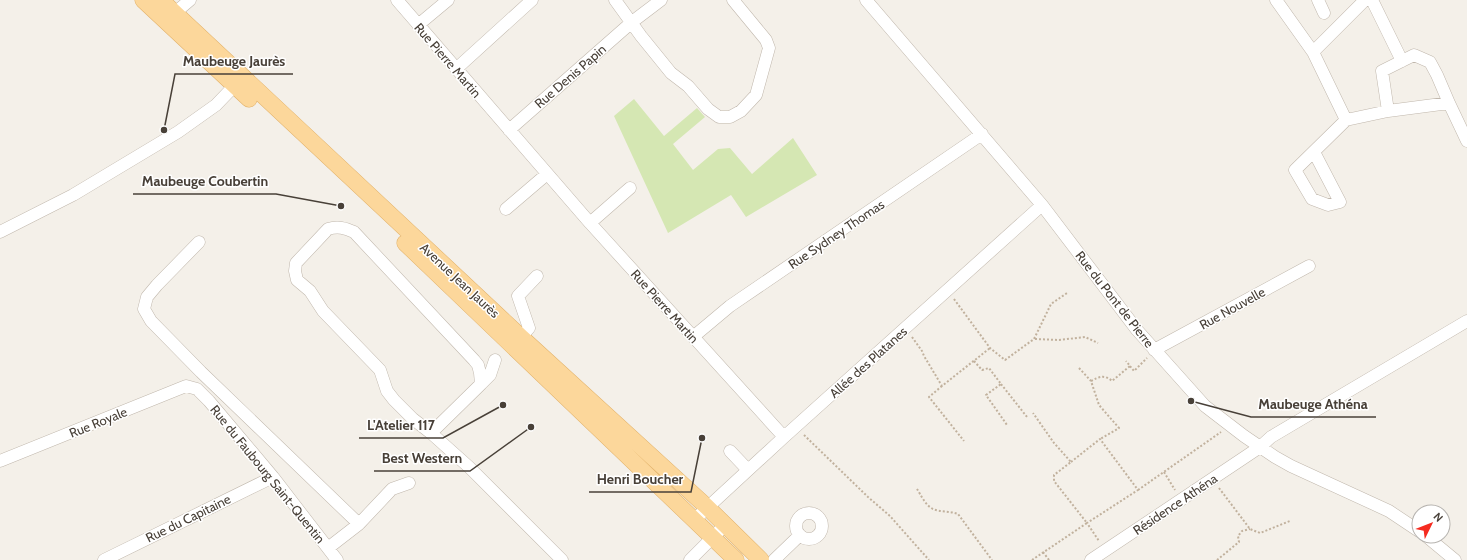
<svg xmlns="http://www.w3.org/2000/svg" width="1467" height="560" viewBox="0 0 1467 560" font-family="Cabin,sans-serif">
	<rect width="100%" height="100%" fill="#f4f0e9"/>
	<path fill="#d5e7b3" d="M634,99l30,37 33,-28 8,9 -32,27 20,26 25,-21 12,-1 22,26 41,-36 24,37 -71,42 -15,-22 -63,38 -54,-117z"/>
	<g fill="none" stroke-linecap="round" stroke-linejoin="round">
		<g stroke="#c0b7ac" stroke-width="13">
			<path id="minor" d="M397,0l193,223 194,214
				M615,0l26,36 30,37 17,13 20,23 11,8h11l11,-6 15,-16 13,-47 -3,-8 -33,-40
				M866,0l176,205 95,125 68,76 39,30 31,21 16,9 98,45 30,20
				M1276,0l37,52
				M1318,0l6,13
				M1365,0l-52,52 33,68 42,-9 61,-8 18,38
				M1372,0l30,61 12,-6 16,7 7,13 12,28
				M170,17l20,-17
				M418,25l30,-25
				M456,69l76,-69
				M1388,111l-6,-40 20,-10
				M509,130l123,-108 29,-22
				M1314,152l26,50 -12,3 -16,-6 -17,-29 51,-50
				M506,209l41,-35
				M590,223l40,-35
				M0,232l73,-37 105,-63 38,-27 23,-24
				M199,242l-42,43 -10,12 -3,12 7,12 50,51 158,152
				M521,337l8,-9 -11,-32 19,-20
				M693,337l37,-31 252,-172
				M1154,350l155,-84
				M481,384l9,-9 5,-15
				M431,433l50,-49 -1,-11 -2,-8 -4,-5 -120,-128c-9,-4 -16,-6 -26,-3l-32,34 -1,8 2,9 13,11 13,20 57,59 7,21 7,9 19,19 18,14 38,34 93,93
				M730,451l18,19
				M0,461l186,-75 11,3 12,12 64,76 64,83
				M796 526a13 13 0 1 1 26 0a13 13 0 1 1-26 0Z
				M694,520l90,-83 258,-232
				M1426,536l29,24
				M328,548l31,-24 33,-35 17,-6
				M104,560l169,-83
				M690,560l35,-35
				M774,560l26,-25
				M1091,560l169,-113 11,-10 196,-116"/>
		</g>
		<g stroke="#e2b26a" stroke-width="17">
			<path id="major" d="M143,0l106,99
				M161,0l360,337 186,170 54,53
				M405,243l331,317"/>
		</g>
		<path stroke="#c1b19d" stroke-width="2" stroke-dasharray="2 2" stroke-linecap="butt" d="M954,299l36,49 15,12 29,-21 17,-35 16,-11
			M912,337l10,14 2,5 18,30 48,-38
			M1035,339l24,1 26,-3 13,6
			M974,361l8,9 7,-2 12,16 -15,11 21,30
			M1130,366l4,5 13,-13
			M1079,368l12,13 8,24 20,23 -19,11
			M1091,381c8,-4 13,-7 21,0l18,-15 -4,-5
			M1001,384l26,33
			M942,386l-13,11 35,44
			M804,435l64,62 22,19 39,44
			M1071,462l29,-23 38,51 -51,33 12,18
			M1164,472l11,18
			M1219,488l31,41 10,4 30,-12
			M917,489c4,6 8,16 16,20 7,3 17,2 25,5l34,46
			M1138,490l83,-58
			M1043,552l6,8
			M1032,560l55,-37 -33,-42v-6l17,-13 -17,-19 -21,-30
			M1217,560l22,-18 -1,-6 4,-5 8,-2"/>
		<use href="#minor" stroke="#fff" stroke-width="12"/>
		<use href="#major" stroke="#fcd79b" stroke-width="16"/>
	</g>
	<g text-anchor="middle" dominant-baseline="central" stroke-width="3" stroke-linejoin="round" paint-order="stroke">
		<g font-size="13" fill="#484038" stroke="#fff">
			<text transform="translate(448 60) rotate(49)">Rue Pierre Martin</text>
			<text transform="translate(570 76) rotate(-41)">Rue Denis Papin</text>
			<text transform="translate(836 234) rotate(-34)">Rue Sydney Thomas</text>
			<text transform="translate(460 280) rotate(43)">Avenue Jean Jaurès</text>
			<text transform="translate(1115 299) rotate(52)">Rue du Pont de Pierre</text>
			<text transform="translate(665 306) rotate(48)">Rue Pierre Martin</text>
			<text transform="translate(1232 308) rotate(-29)">Rue Nouvelle</text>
			<text transform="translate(868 362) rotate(-42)">Allée des Platanes</text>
			<text transform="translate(98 422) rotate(-22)">Rue Royale</text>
			<text transform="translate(268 474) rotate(51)">Rue du Faubourg Saint-Quentin</text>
			<text transform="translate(1175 504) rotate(-34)">Résidence Athéna</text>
			<text transform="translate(188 518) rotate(-26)">Rue du Capitaine</text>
		</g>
	</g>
	<path fill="none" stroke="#484038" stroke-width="1.5" d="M164 130L175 74H293M341 206L276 194H133M1191 401L1251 417H1376M503 405L443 438H359M531 427L470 471H374M702 438L691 492H589"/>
	<g fill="#484038" stroke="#fff" stroke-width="1.5">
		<circle cx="164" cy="130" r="4"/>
		<circle cx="341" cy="206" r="4"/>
		<circle cx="1191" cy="401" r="4"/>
		<circle cx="503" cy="405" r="4"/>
		<circle cx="531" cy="427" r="4"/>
		<circle cx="702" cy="438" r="4"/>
	</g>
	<g font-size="14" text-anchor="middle" font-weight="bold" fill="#484038" stroke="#fff" stroke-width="3" stroke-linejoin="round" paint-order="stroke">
		<text x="234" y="66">Maubeuge Jaurès</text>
		<text x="205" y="186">Maubeuge Coubertin</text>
		<text x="1313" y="409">Maubeuge Athéna</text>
		<text x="401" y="430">L'Atelier 117</text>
		<text x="422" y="463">Best Western</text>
		<text x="640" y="484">Henri Boucher</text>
	</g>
	<g transform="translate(1431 524) rotate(47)"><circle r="19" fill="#ffffff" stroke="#b6b3af"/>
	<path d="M0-3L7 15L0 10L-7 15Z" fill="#f52b20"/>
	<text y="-6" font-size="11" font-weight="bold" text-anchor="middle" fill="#484038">N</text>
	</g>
</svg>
